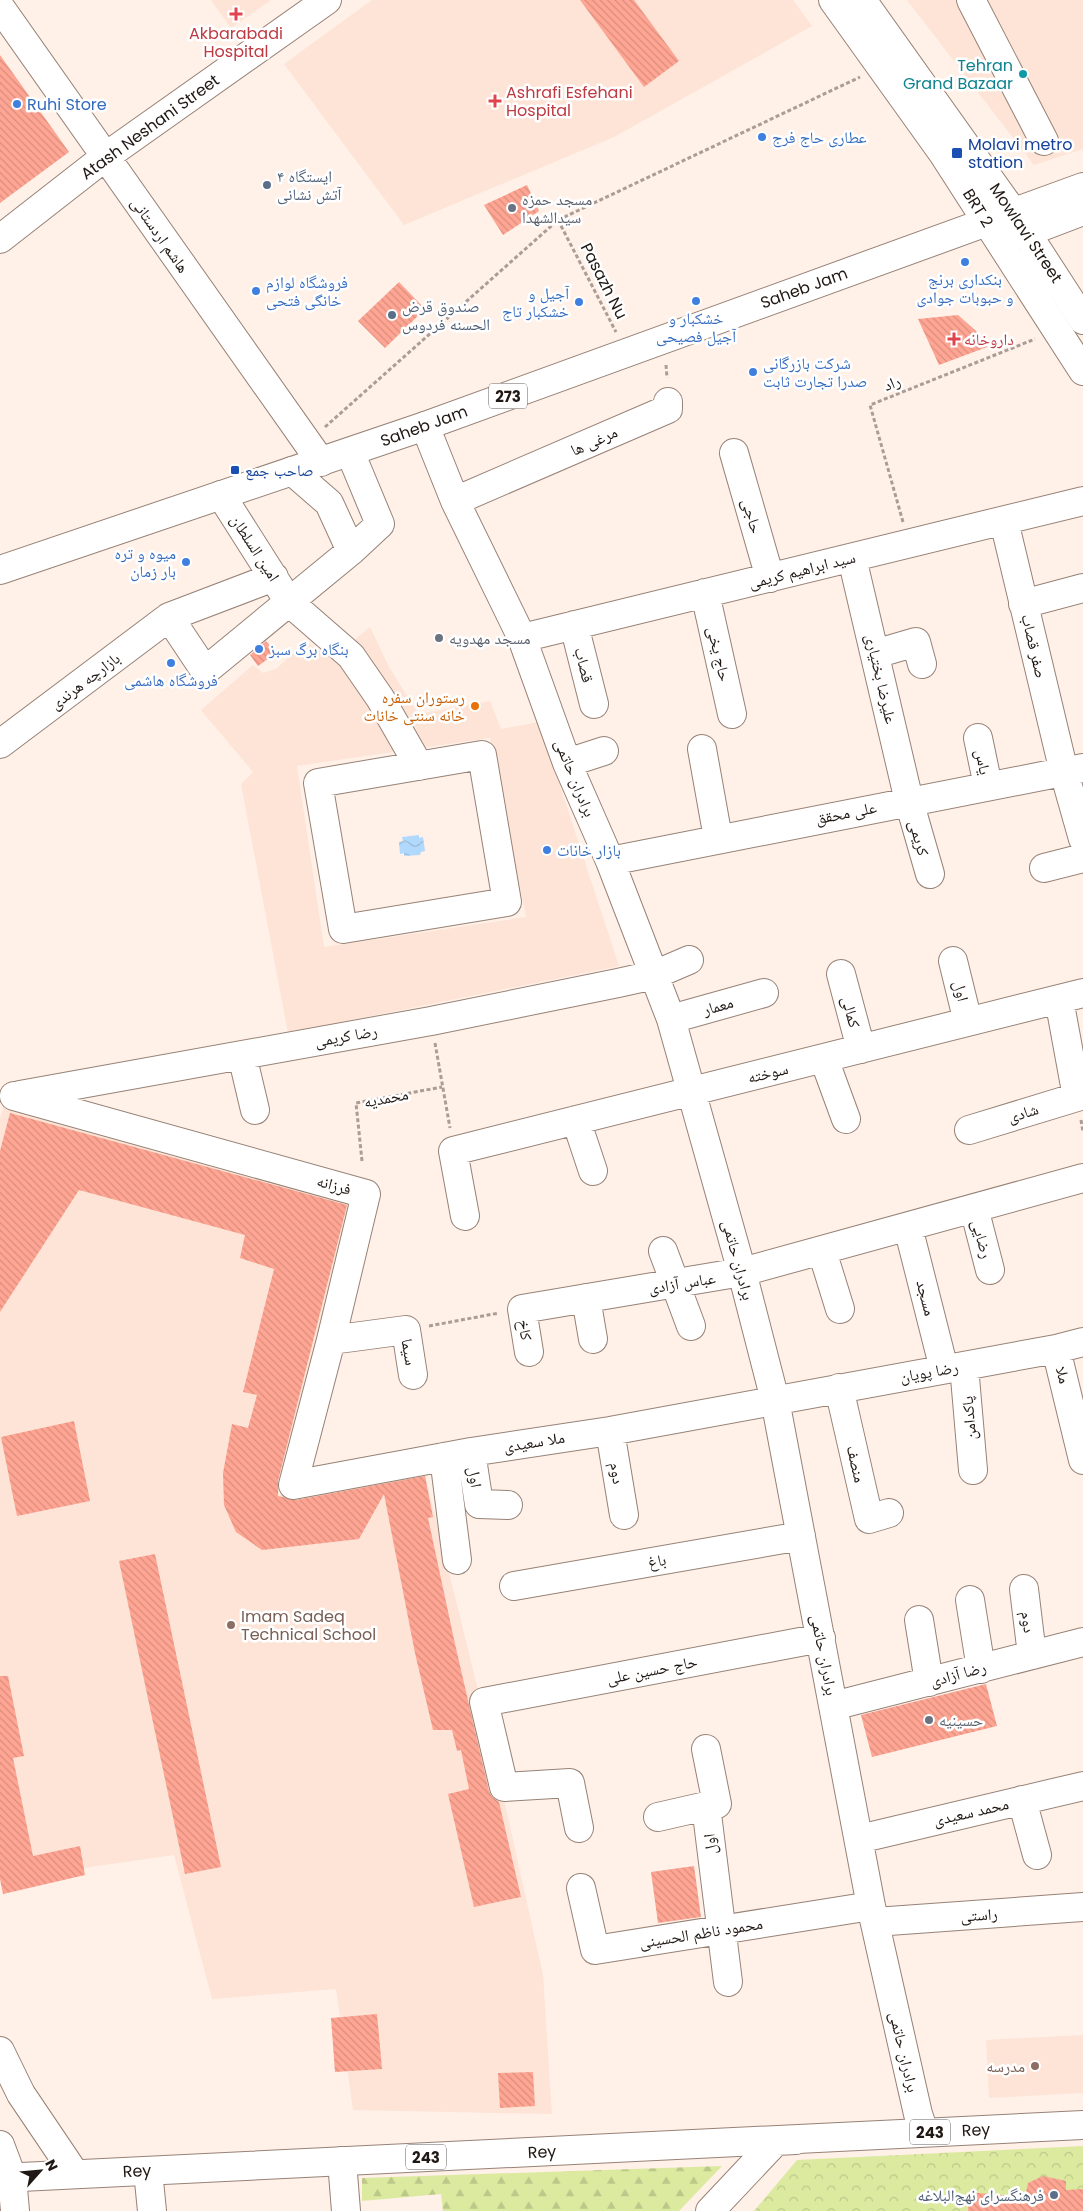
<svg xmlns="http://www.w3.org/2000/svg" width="1083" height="2211" viewBox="0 0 1083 2211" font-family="Poppins,'Noto Naskh Arabic',sans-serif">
	<defs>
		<pattern id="forest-firs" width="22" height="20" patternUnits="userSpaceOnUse" patternTransform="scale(1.25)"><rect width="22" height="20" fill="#dceaa0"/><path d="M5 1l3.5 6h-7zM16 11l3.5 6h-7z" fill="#bcc889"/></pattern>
		<pattern id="park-crowns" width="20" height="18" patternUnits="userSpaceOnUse" patternTransform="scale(1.25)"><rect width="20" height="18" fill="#dceaa0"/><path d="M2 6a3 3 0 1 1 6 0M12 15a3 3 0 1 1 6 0" fill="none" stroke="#bcc889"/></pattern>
		<pattern id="water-waves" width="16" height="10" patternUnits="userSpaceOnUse" patternTransform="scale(1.25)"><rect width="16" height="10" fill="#b1d9fd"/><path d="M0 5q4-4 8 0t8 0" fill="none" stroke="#98bad8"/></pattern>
		<pattern id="building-back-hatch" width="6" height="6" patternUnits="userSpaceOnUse" patternTransform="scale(1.25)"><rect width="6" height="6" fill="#ffa593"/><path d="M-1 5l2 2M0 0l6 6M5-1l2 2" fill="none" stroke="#da8d7e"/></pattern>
	</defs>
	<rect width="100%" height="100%" fill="#fff0e8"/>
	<path fill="#fde4d6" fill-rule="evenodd" d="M211,0h60l-40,28z
		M372,0h421l19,26 -198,111 -210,88 -120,-161z
		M907,0h176v149l-49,16z
		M370,627l18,38 30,49 72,-13 11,28 38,-7 80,244 -331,67 -47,-249 12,-12 -52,-62 52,-45 10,8 13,-4 30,-27 12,8 28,-3zM490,738l36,179 -202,30 -27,-181z
		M4,1105l356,93 -82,297 145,-28 71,288 49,220 9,139 -199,-4 -17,-121 -124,10 -38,-144 -174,25v-761z
		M1083,2035v58l-94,5 -3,-58z"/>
	<path fill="url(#forest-firs)" d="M722,2166l-43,45h-236l-2,-17 -79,7v-23z"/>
	<path fill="url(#park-crowns)" d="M1083,2146v65h-329l43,-51z"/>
	<path fill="url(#water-waves)" d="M419,835v3l4,-1 2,14 -4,1 -1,3 -16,1v-3l-4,1 -1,-12 4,-1 -1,-4z"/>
	<path fill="url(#building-back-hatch)" d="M580,0h54l45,61 -35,26z
		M0,55l69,97 -69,51z
		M527,185l12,26 -36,24 -19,-30z
		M399,282l26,27 -40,39 -27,-27z
		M958,315l18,16 11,16 -48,18 -21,-46z
		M266,641l10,12 -18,13 -8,-11z
		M10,1113l337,92 -69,276v15l18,4 129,-24 8,41 -5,1 27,126 34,147 3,6 7,5 22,95 -47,10 -26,-113 21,-5 -8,-39 -4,1 -5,-21h-19l-18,-77 -31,-159 -25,45 -97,11 -26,-18 -12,-27 -1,-32 9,-49 16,4 9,-33 -14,-3 31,-123 -34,-11 5,-23 -166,-45 -79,122v-161z
		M74,1421l16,80 -73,15 -16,-79z
		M155,1554l66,313 -36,7 -66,-313z
		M0,1676h8l16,80 -11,2 20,98 47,-10 5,29 -82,19 -3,-15z
		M986,1684l11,42 -125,31 -11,-42z
		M694,1866l7,51 -43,6 -7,-51z
		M377,2014l5,55 -47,3 -4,-54z
		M533,2072l2,34 -35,2 -2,-35z
		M1043,2176l23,5v9l17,-1v22h-115v-19l57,5 3,-14z"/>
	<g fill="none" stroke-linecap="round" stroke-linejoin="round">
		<g stroke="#978276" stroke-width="30">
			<path id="minor" d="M833,0l109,152 141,219
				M971,0l73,141
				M0,7l321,455
				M0,239l105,-82 222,-157
				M1004,241l79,-30
				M425,426l30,75 67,137 45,125 43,98 61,158 71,253 33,128 96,506 47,208 6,18
				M350,452l30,72 -29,27
				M734,453l36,125
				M221,495l68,107 62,54 29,42 39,68
				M455,501l213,-92v-7
				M1004,521l60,251 19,67
				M852,558l57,243 21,73
				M274,577l-105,40 36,54 146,-120 -22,-48 -37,-32
				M705,593l27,121
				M1023,604l60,-16
				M574,625l20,79
				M522,638l561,-137
				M875,654l41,-12 6,22
				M978,738l10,48
				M0,744l169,-127
				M702,749l16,89
				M482,755l25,147 -164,27 -25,-146z
				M567,763l37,-12
				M610,861l473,-93
				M1044,868l39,-10
				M953,961l15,61
				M841,974l20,75
				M671,1019l93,-26
				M242,1055l13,55
				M824,1059l22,60
				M20,1095l411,-74 187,-38 36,-8 35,-15
				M14,1096l352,98 -35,146 -38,145 178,-33 139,-21 446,-82 27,-7
				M576,1120l17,51
				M969,1130l108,-33 -18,-98
				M974,1208l16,62
				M465,1216l-12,-65 630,-158
				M908,1227l36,142
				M663,1251l28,75
				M822,1251l18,58
				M586,1298l7,41
				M331,1340l75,-10 7,45
				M1056,1349l27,111
				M529,1352l-7,-43 220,-37 341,-94
				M964,1366l9,104
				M839,1388l30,131 20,-6
				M610,1431l14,84
				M471,1452l8,52 29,1
				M444,1457l13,103
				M514,1586l287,-50
				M1024,1589l8,66
				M970,1600l11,69
				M919,1620l10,62
				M833,1706l250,-64
				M1022,1800l15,55
				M706,1806l11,-2 -11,-55
				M658,1817l48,-11 22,176
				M579,1828l-9,-45 -66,4 -20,-85 337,-64
				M859,1839l224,-53
				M581,1888l14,62 276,-44
				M875,1922l208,-15
				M0,2051l21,43 54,80
				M0,2145l12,32 3,34
				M342,2161l4,50
				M148,2171l4,40
				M710,2211l66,-70 20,-1"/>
		</g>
		<g stroke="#978276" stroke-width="30">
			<path id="major" d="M862,0l151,212 70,108
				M0,570l425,-144 658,-239
				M0,2178l1083,-53"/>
		</g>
		<path stroke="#a99d96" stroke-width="3" stroke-dasharray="4 2.5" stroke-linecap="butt" d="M558,220l58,112
			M666,365l1,13
			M325,427l233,-207 302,-143
			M903,522l-33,-117 165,-66
			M435,1043l15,85
			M1081,1120l2,12
			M362,1161l-6,-58 86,-16
			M429,1326l70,-13"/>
		<use href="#minor" stroke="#fff" stroke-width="28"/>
		<use href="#major" stroke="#fff" stroke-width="28"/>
	</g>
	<g fill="#e0444e" stroke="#fff" stroke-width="2">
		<path d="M233.5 6.5h5v5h5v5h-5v5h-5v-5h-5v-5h5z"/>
		<path d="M492.5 93.5h5v5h5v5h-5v5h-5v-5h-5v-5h5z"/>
		<path d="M951.5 331.5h5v5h5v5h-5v5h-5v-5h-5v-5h5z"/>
	</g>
	<circle fill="#0f9aa8" stroke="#fff" stroke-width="2" cx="1023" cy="74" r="5"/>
	<g fill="#3f7fe0" stroke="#fff" stroke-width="2">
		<circle cx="17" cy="104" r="5"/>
		<circle cx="762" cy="137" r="5"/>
		<circle cx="965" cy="262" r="5"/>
		<circle cx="256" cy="291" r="5"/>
		<circle cx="696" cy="301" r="5"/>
		<circle cx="579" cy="302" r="5"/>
		<circle cx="753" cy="372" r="5"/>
		<circle cx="186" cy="562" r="5"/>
		<circle cx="259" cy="649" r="5"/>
		<circle cx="171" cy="663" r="5"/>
		<circle cx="547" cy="850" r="5"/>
	</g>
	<g fill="#1a4fb4" stroke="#fff" stroke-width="2">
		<rect x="951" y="147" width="12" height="12" rx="2.5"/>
		<rect x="230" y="465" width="10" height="10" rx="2.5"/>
	</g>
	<g fill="#5c6f8a" stroke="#fff" stroke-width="2">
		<circle cx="267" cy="185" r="5"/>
		<circle cx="392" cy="315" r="5"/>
		<circle cx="1054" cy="2195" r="5"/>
	</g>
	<g fill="#6b7280" stroke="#fff" stroke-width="2">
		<circle cx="512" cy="208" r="5"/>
		<circle cx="439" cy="638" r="5"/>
		<circle cx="929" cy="1720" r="5"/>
	</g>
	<circle fill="#e8710a" stroke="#fff" stroke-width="2" cx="475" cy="706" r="5"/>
	<g fill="#8d6e63" stroke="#fff" stroke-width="2">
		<circle cx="231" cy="1625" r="5"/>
		<circle cx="1035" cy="2066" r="5"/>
	</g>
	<g text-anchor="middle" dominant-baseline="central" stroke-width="5" stroke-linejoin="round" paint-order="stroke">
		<g fill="#fff" stroke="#635d5a" stroke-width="1">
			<rect x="489" y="383.5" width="38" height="25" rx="4"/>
			<rect x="910" y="2119.5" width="40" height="25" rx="4"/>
			<rect x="406" y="2144.5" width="40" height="25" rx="4"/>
		</g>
		<g font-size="15" font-weight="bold" fill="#201814">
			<text x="508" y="396">273</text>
			<text x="930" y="2132">243</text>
			<text x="426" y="2157">243</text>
		</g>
		<g font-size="16" fill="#be3a42" stroke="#fff" text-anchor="start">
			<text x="236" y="33" text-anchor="middle">Akbarabadi<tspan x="236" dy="18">Hospital</tspan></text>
			<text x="506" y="92">Ashrafi Esfehani<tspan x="506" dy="18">Hospital</tspan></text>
			<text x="964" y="339">داروخانه</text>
		</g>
		<g font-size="16" fill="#0d838f" stroke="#fff" text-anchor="end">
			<text x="1013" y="65">Tehran<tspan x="1013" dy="18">Grand Bazaar</tspan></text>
		</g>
		<g font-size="16" fill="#366cbe" stroke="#fff" text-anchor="start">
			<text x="27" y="104">Ruhi Store</text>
			<text x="772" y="137">عطاری حاج فرج</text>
			<text x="965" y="279" text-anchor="middle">بنکداری برنج<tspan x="965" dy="18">و حبوبات جوادی</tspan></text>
			<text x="266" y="282">فروشگاه لوازم<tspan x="266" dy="18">خانگی فتحی</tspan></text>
			<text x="569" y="293" text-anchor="end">آجیل و<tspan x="569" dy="18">خشکبار تاج</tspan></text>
			<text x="696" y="318" text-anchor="middle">خشکبار و<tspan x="696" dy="18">آجیل فصیحی</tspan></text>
			<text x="763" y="363">شرکت بازرگانی<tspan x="763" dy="18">صدرا تجارت ثابت</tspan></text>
			<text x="176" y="553" text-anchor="end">میوه و تره<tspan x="176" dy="18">بار زمان</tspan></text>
			<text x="269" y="649">بنگاه برگ سبز</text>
			<text x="171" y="680" text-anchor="middle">فروشگاه هاشمی</text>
			<text x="557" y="850">بازار خانات</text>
		</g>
		<g font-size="16" fill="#201814" stroke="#fff">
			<text transform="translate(150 127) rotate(-36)">Atash Neshani Street</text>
			<text transform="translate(978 208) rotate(58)">BRT 2</text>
			<text transform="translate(1026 233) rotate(56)">Mowlavi Street</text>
			<text transform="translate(160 235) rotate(55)">هاشم اردستانی</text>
			<text transform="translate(604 281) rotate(63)">Pasazh Nu</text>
			<text transform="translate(804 288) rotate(-20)">Saheb Jam</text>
			<text transform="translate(892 383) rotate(-22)">راد</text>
			<text transform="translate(424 426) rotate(-20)">Saheb Jam</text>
			<text transform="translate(594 441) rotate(-24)">مرغی ها</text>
			<text transform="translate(752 516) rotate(74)">حاجی</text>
			<text transform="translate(255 548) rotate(57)">امین السلطان</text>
			<text transform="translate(802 570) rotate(-14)">سید ابراهیم کریمی</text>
			<text transform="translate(1034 646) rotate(77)">صفر قصاب</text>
			<text transform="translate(719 654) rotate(77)">حاج یخی</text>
			<text transform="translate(584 665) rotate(76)">قصاب</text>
			<text transform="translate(881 679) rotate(77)">علیرضا بختیاری</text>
			<text transform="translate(85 681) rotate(-37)">بازارچه هرندی</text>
			<text transform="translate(983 762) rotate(79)">یاس</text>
			<text transform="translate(575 778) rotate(68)">برادران حاتمی</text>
			<text transform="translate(846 813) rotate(-11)">علی محقق</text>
			<text transform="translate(919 838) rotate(74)">کریمی</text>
			<text transform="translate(961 991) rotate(76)">اول</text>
			<text transform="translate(718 1006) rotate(-16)">معمار</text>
			<text transform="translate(851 1012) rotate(76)">کمالی</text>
			<text transform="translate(346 1036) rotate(-10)">رضا کریمی</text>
			<text transform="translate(768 1073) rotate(-14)">سوخته</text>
			<text transform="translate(386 1098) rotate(-11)">محمدیه</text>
			<text transform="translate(1023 1113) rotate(-17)">شادی</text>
			<text transform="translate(334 1185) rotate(16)">فرزانه</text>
			<text transform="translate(982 1239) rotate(75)">رضایی</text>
			<text transform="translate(738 1260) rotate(75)">برادران حاتمی</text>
			<text transform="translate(682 1283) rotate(-9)">عباس آزادی</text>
			<text transform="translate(926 1298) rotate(76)">مسجد</text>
			<text transform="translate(525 1330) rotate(81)">کاخ</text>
			<text transform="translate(409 1352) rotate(80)">سیما</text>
			<text transform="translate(929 1372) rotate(-10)">رضا پویان</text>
			<text transform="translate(1063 1375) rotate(76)">ملا</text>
			<text transform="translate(969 1418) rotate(-95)">پاکدامن</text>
			<text transform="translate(534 1442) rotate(-9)">ملا سعیدی</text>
			<text transform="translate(856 1464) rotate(77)">منصف</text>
			<text transform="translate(617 1473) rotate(80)">دوم</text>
			<text transform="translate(475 1477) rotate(81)">اول</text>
			<text transform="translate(657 1561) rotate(-10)">باغ</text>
			<text transform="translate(1028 1622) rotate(82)">دوم</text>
			<text transform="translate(824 1655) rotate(79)">برادران حاتمی</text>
			<text transform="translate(652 1670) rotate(-11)">حاج حسین علی</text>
			<text transform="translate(958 1674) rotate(-15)">رضا آزادی</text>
			<text transform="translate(971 1812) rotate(-13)">محمد سعیدی</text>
			<text transform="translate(710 1844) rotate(-97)">اول</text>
			<text transform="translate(979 1915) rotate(-4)">راستی</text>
			<text transform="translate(701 1933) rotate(-9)">محمود ناظم الحسینی</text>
			<text transform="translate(904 2052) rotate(77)">برادران حاتمی</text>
			<text transform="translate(976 2130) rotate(-3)">Rey</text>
			<text transform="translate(542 2152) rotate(-3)">Rey</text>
			<text transform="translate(137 2171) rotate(-3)">Rey</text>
		</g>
		<g font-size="16" fill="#164399" stroke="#fff" text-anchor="start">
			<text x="968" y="144">Molavi metro<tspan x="968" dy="18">station</tspan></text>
			<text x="245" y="470">صاحب جمع</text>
		</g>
		<g font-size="16" fill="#4e5e75" stroke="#fff" text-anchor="start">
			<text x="277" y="176">ایستگاه ۴<tspan x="277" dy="18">آتش نشانی</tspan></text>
			<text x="402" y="306">صندوق قرض<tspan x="402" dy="18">الحسنه فردوس</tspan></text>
			<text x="1044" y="2195" text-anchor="end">فرهنگسرای نهج‌البلاغه</text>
		</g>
		<g font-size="16" fill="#5b616d" stroke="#fff" text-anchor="start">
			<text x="522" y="199">مسجد حمزه<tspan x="522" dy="18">سیدالشهدا</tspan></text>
			<text x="449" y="638">مسجد مهدویه</text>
			<text x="939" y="1720">حسینیه</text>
		</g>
		<g font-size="16" fill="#c56008" stroke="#fff" text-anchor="end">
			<text x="465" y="697">رستوران سفره<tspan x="465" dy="18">خانه سنتی خانات</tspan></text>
		</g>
		<g font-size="16" fill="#785e54" stroke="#fff" text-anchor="start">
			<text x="241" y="1616">Imam Sadeq<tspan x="241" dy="18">Technical School</tspan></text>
			<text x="1025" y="2066" text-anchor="end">مدرسه</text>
		</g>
	</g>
	<g transform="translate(40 2171) rotate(63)" stroke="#ffffff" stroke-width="4" paint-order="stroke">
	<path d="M0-4L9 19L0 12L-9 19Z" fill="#201814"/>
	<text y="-8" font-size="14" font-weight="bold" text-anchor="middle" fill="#201814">N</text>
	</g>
</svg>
